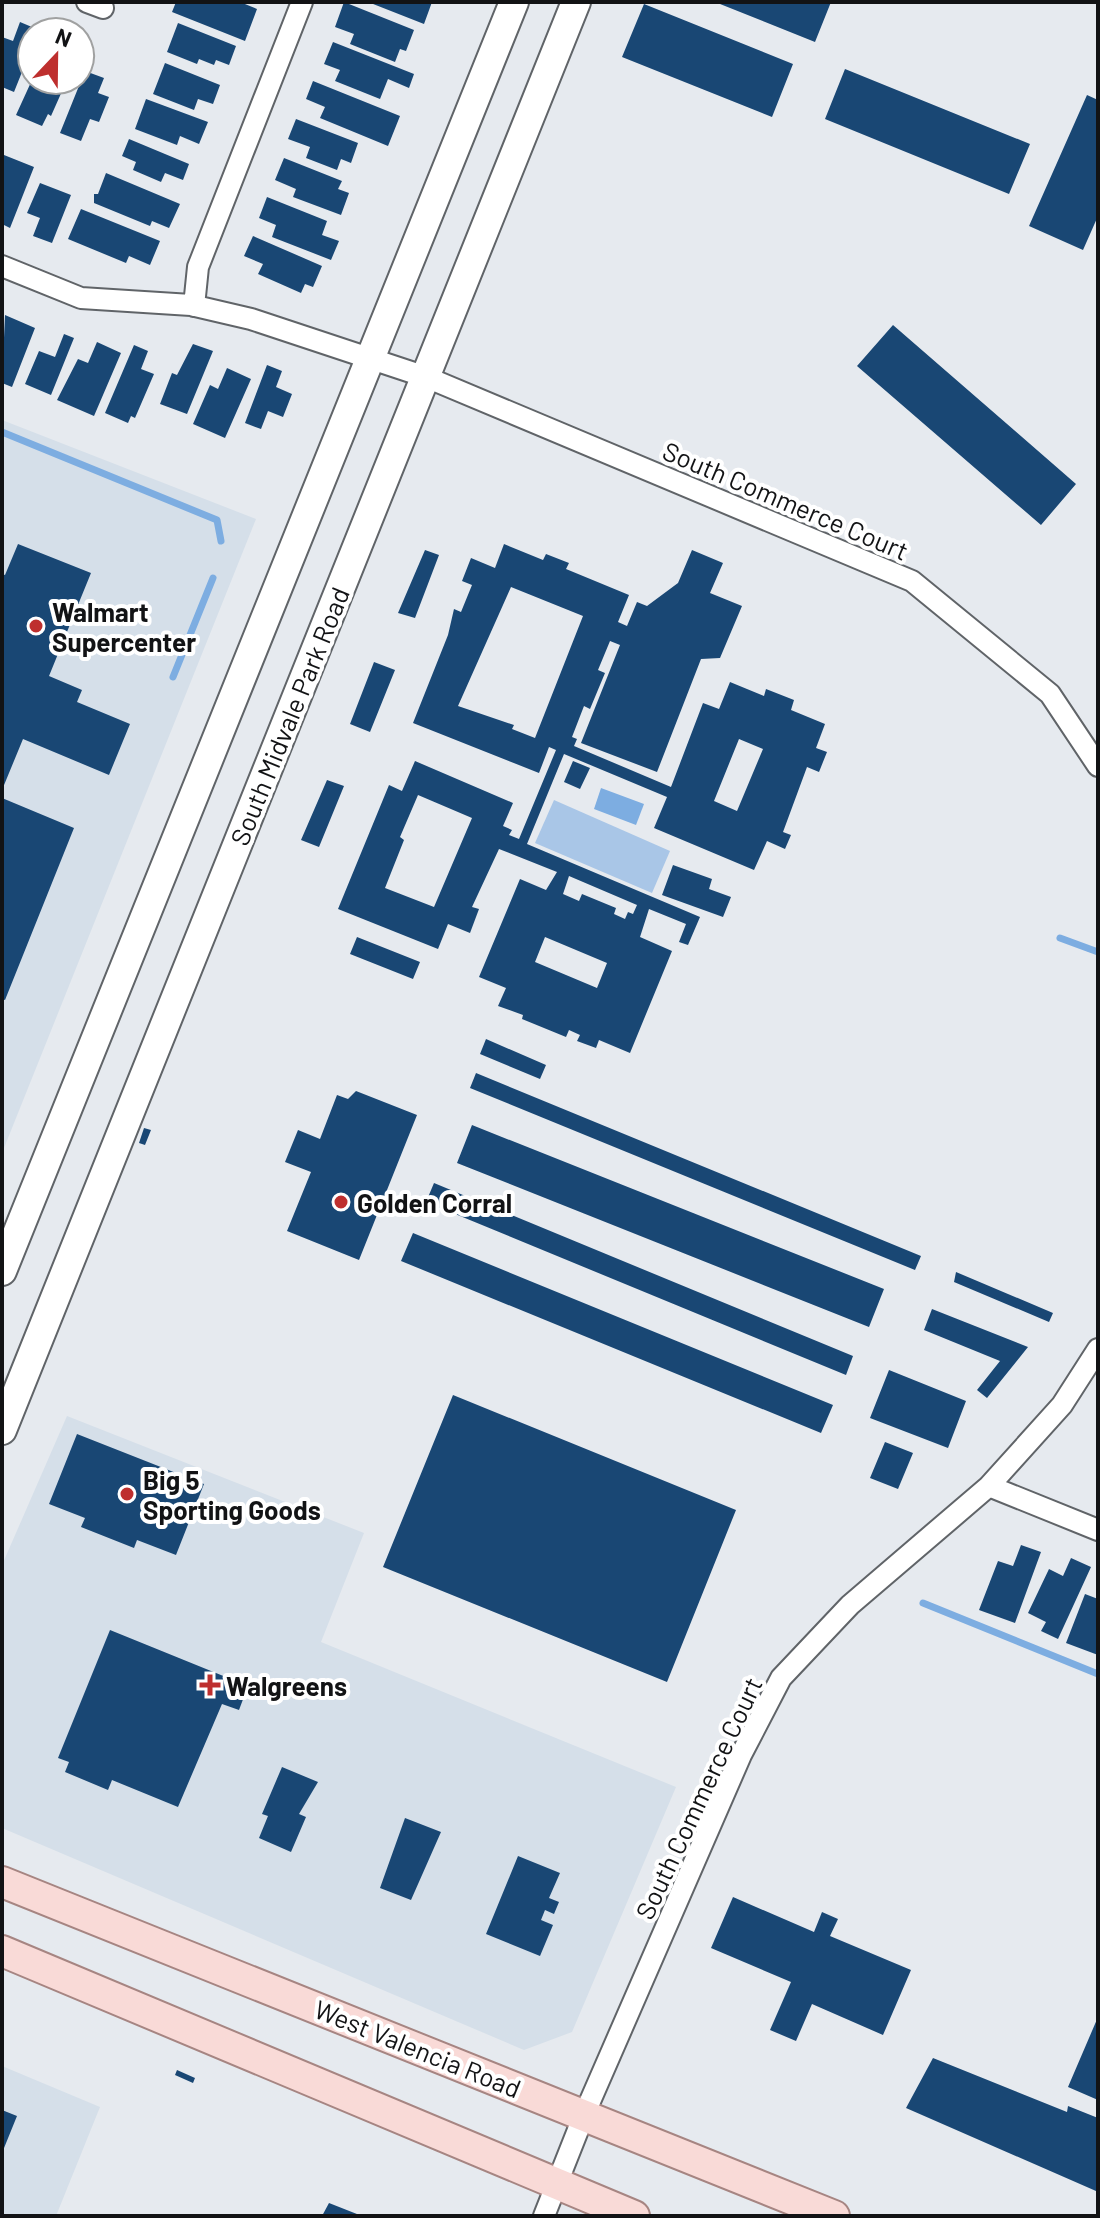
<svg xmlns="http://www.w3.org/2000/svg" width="1100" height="2218" viewBox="0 0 1100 2218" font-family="Barlow,sans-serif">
	<rect width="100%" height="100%" fill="#e6eaef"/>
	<path fill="#d5dfe9" d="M2,420l254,99 -254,634z
		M67,1416l297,117 -43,109 355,145 -104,245 -48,18 -522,-222v-263z
		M2,2066l98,41 -44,109h-54z"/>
	<path fill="#a9c6e7" d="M554,800l116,51 -18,42 -117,-50z"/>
	<path fill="#7dade1" d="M601,788l43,16 -8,21 -42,-16z"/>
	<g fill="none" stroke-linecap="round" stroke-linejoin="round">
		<path stroke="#7dade1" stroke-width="7" d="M2,432l215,88 4,21
			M173,677l40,-99
			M1060,938l38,14
			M923,1603l175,71"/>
	</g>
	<path fill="#194774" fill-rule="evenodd" d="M176,2h64l17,7 -12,32 -73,-29z
		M344,2l70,28 -8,21 -6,-2 -5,13 -45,-18 4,-10 -19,-7z
		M368,2h64l-8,22z
		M715,2h116l-16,40z
		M644,4l149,60 -21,53 -150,-60z
		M20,22l19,8 -7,2v15l-18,45 -12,-5v-50l11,4z
		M178,23l58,23 -7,19 -13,-5 -2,5 -15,-6 -2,5 -30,-12z
		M333,42l81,32 -5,14 -21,-9 -8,20 -45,-18 5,-11 -16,-6z
		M165,63l55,22 -7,19 -15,-5 -4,11 -41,-16z
		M845,69l185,75 -21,50 -184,-75z
		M85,71l19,7 -6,15 11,4 -10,25 -9,-3 -9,22 -21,-8z
		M32,80h35l-16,36 -3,-2 -6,12 -26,-11z
		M313,81l87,35 -12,30 -68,-28 5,-11 -19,-8z
		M1087,95l11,5v116l-15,34 -54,-24z
		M146,99l62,23 -9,22 -19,-8 -3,9 -42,-16z
		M296,119l62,24 -7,20 -10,-4 -4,11 -31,-12 4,-11 -22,-8z
		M129,139l60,25 -6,16 -18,-7 -4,9 -28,-12 3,-8 -14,-6z
		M4,155l30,12 -24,61 -8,-4z
		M284,158l58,23 -4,8 11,4 -8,22 -48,-18 3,-8 -21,-9z
		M106,173l74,31 -11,24 -17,-7 -2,5 -56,-23v-9h4z
		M40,183l31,12 -19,48 -19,-7 7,-18 -13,-5z
		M267,197l60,24 -5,14 17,6 -8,19 -59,-23 4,-12 -17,-7z
		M81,209l79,32 -10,24 -21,-9 -3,7 -58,-24z
		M253,236l69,30 -9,21 -8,-3 -4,9 -43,-19 5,-10 -19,-8z
		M5,315l30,13 -23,59 -10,-4z
		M893,325l183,159 -35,41 -184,-159z
		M64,334l10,4 -23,57 -26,-11 14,-33 16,6z
		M97,342l24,11 -27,63 -37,-16 21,-41 10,4z
		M193,344l20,7 -26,63 -27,-10 12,-31 5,2z
		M134,345l14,6 -7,18 13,5 -19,44 -4,-2 -3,7 -23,-10z
		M267,365l15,6 -6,16 16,7 -9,23 -15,-6 -7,18 -16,-6z
		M227,368l24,11 -26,59 -32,-14 17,-39 8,4z
		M18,544l73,29 -42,103 33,14 -5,12 53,22 -21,51 -86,-36 -21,51v-216l3,1z
		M504,544l39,16 3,-6 23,9 -3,6 63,26 -11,27 9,4 10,-24 10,4 31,-23 14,-33 31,13 -13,30 32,13 -22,52 -19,1 -44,113 -76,-29 39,-98 -10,-4 -12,29 7,3 -15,36 -6,-3 -12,31 5,2 -3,7 97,41 32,-84 16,6 11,-27 34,14 2,-7 28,11 -3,10 34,14 -9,24 11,4 -8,20 -12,-5 -24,65 8,3 -6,14 -18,-8 -13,29 -100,-42 13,-31 -103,-43 -37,90 173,73 -12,28 -9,-3 7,-18 -37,-15 -9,28 32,14 -42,102 -31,-13 -3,8 -19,-7 3,-6 -11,-5 -3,7 -44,-18 1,-4 -25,-9 8,-18 -27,-11 41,-98 26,11 11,-18 -58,-23 -27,58 7,2 -9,24 -22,-9 -10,25 -100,-40 51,-124 13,6 13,-30 98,42 -10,23 9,4 -3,5 10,4 37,-89 -7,-3 -10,26 -126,-50 35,-88 6,-26 7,3 11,-27 -10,-4 9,-23 24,10zM511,587l72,29 -48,122 -23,-9 2,-4 -56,-19zM739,739l24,10 -26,62 -23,-10zM418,795l54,23 -38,89 -49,-19 19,-48 -4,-3zM569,876l68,29 -4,9 -5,-2 -3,7 -11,-5 2,-6 -34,-14 -3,7 -16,-7zM545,937l62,26 -10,25 -62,-26z
		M425,550l14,5 -24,63 -17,-5z
		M374,662l21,8 -25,62 -20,-8z
		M573,761l17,7 -10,21 -16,-7z
		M327,780l17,6 -25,61 -18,-7z
		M2,798l72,30 -69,172 -3,-1z
		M673,865l39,14 -3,10 22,8 -8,20 -61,-22z
		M357,937l63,25 -7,17 -63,-25z
		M486,1039l60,26 -6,14 -60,-25z
		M476,1073l445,183 -6,14 -445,-182z
		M356,1091l61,24 -58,145 -72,-29 24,-59 -26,-10 13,-32 22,9 17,-44 11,4z
		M472,1125l412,164 -15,38 -412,-164z
		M144,1128l7,2 -6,15 -6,-2z
		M434,1183l419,173 -7,19 -420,-173z
		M413,1233l420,172 -12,28 -420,-172z
		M956,1272l97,41 -4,9 -95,-40z
		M932,1309l96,38 -41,51 -10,-8 23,-29 -76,-31z
		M889,1370l77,31 -18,47 -78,-30z
		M453,1395l283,115 -69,172 -284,-115z
		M77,1434l127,50 -28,71 -39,-15 -3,8 -53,-21 4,-9 -36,-14z
		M885,1442l28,11 -15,36 -28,-11z
		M1021,1545l20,7 -26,71 -36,-13 19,-49 15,5z
		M1071,1558l20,9 -33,72 -17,-8 5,-9 -18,-9 21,-44 14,7z
		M1085,1594l13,5v56l-32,-12z
		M110,1630l138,56 -9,24 -17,-6 -44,103 -66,-27 -4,10 -43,-18 4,-10 -11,-4z
		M282,1767l36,15 -19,32 7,3 -15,35 -32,-14 9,-22 -6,-2z
		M405,1818l36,14 -30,68 -31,-12z
		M518,1856l42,17 -11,25 10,4 -5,12 -9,-4 -4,10 12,5 -13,31 -54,-22z
		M733,1897l81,35 8,-20 16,7 -8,17 81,34 -28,65 -71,-31 -16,37 -26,-11 21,-48 -80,-34z
		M1098,2017v83l-30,-13z
		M933,2058l134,54 1,-6 30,12 -2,73 -190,-83z
		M177,2070l18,8 -2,5 -18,-8z
		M2,2110l15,6 -15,37z
		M329,2203l33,13h-40z"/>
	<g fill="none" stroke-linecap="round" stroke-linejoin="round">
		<g stroke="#606468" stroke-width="24">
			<path id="street" d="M87,2l16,6
				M2,266l79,32 110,7 60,14 175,58 486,204 138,113 48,72
				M194,306l4,-39 104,-265
				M989,1486l109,44
				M544,2216l40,-101 157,-360 40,-77 69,-73 139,-119 73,-81 36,-56"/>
		</g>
		<g stroke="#606468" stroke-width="32">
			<path id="secondary" d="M2,1271l512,-1269
				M2,1430l574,-1428"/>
		</g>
		<g stroke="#a68582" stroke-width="34">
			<path id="primary" d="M2,1882l832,334
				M2,1951l632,265"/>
		</g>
		<use href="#street" stroke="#fff" stroke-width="20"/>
		<use href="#secondary" stroke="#fff" stroke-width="28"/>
		<use href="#primary" stroke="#f9dad7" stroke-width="30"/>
	</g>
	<g fill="#be2f2e" stroke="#fff" stroke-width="3">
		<circle cx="36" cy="626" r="8"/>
		<circle cx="341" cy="1202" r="8"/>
		<circle cx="127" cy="1494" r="8"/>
		<path d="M206 1673h8v8h8v8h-8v8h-8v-8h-8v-8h8z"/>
	</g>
	<g text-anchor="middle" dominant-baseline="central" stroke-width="8" stroke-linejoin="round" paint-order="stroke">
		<g font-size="26" fill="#121315" stroke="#fff">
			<text transform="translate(786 500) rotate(23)">South Commerce Court</text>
			<text transform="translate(289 716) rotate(-68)">South Midvale Park Road</text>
			<text transform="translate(698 1798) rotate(-65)">South Commerce Court</text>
			<text transform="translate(418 2048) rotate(22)">West Valencia Road</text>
		</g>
		<g font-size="26" font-weight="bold" fill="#121315" stroke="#fff" text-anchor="start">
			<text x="52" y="611">Walmart<tspan x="52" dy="30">Supercenter</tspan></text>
			<text x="357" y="1202">Golden Corral</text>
			<text x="143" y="1479">Big 5<tspan x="143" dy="30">Sporting Goods</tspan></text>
			<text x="226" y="1685">Walgreens</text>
		</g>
	</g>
	<rect width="1100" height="2218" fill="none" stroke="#121315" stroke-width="8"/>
	<g transform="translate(56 56) rotate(22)"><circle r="38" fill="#ffffff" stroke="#a0a1a1" stroke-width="2"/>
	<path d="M0-6L14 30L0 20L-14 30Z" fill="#be2f2e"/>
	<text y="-12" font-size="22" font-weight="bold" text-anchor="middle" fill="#121315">N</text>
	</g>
</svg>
